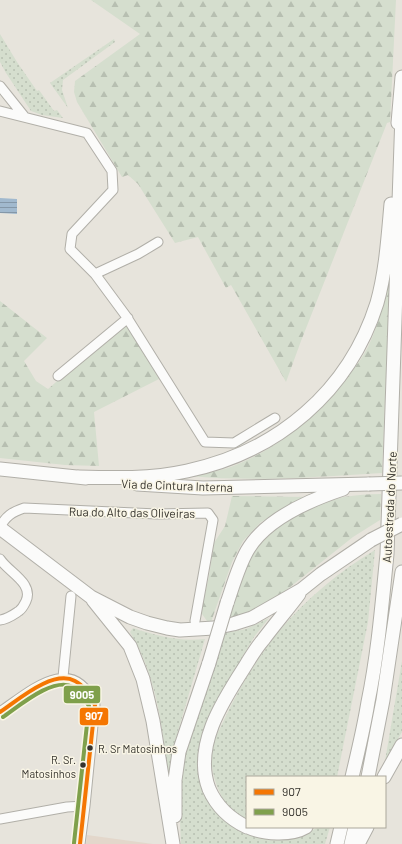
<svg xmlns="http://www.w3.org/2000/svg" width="402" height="844" viewBox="0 0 402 844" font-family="Barlow,sans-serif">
	<defs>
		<pattern id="grass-dots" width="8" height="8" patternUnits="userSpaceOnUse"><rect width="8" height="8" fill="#d5dece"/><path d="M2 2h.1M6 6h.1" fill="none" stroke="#b7bfb1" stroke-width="1.8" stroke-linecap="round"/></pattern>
		<pattern id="forest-firs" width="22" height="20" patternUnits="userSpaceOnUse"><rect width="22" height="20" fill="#d5dece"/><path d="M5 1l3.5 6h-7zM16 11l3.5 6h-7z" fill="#b7bfb1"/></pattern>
		<pattern id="water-rules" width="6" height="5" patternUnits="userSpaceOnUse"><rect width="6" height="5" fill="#a1b9ce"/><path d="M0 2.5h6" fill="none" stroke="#8497a8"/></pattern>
	</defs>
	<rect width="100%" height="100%" fill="#e7e4dc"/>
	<path fill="#e3d7cb" d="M87,835l66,9h-67z"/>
	<path fill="url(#grass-dots)" d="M0,34l17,28 20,29 2,-1 15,21 3,-1 6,8 -21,-3 -11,-4 -25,-38 -6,-11z
		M114,39l1,3 -52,38 -1,10 6,18 -18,-25z
		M375,550l-7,72 -31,155h-90v43c-3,-2 -8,-4 -11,-6 -18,-14 -30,-50 -22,-72 2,-7 7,-15 10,-22 15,-32 34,-63 56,-90 27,-32 60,-59 95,-80z
		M269,618l-15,19 -31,53 -19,50 17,77c21,18 48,27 77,20 7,-2 17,-9 22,-10 3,-1 7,0 10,0l-5,17h-144c-1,-20 -2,-41 0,-61 5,-51 27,-103 44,-150l21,-4z
		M133,628c24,8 47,14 72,11l-29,99 -7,38 1,20c-6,-56 -10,-114 -40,-164z
		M402,661v71l-17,29z"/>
	<path fill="url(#forest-firs)" d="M91,0h305l-6,122 -3,1 -86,218 -15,41 -55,-97 -5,3 -28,-51 -23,6 -37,-59 -10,-9 -6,2 -45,-75 -3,-10 1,-11 65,-47z
		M391,256l-9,217c-64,4 -129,9 -193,3 13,-3 27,-4 39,-8 49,-18 90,-52 121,-93 7,-9 14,-18 19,-28 14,-29 18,-60 23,-91z
		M0,301l47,37 -23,23 12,20 12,8 77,-67 36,56 -67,34 5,54 -34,-1 -65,-7z
		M381,494l-1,26 -27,17 -78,62 -18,10 -29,11c6,-19 13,-47 23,-63 19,-32 58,-52 93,-60 12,-2 25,-3 37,-3z
		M232,496l73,1 -44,25 -18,19 -11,21 -21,60 -4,-1 -5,-7v-6l7,-32 5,-33 11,-17z"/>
	<path fill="url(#water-rules)" d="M0,198l17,1v15l-17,-1z"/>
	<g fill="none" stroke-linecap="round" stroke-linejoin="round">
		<g stroke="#b1afa8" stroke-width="11">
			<path id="minor" d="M0,86l24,30
				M0,111l87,22 25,38 1,19 -41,44 -2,15 25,25 31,42 79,126 29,1 41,-25
				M95,274l43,-20 20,-12
				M58,376l70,-58
				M0,527c6,-11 12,-15 24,-19l133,6 51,-1 5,7 -18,101
				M0,559c8,13 34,24 26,42 -2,4 -3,7 -7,10 -6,4 -11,8 -19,9
				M63,677l8,-81
				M0,712c31,-21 72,-60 95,-7l-10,101 -5,38
				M0,819l67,-12 18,-1"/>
		</g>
		<g stroke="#b1afa8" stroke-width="15">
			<path id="highway" d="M398,123l4,-46
				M0,469l86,9
				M78,477c36,1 73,2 109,-6 90,-19 162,-79 190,-168 9,-32 11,-66 14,-99
				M137,484l66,4 166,-4
				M0,528l91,69 39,20 17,6 20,5 13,2 34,-2 19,-4 19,-6 49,-28 20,-16 50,-34
				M93,600l37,46 13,33 10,42 20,123
				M227,603c6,-17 11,-36 20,-52 18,-32 63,-51 96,-62
				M352,777c6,-25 12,-50 16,-75 10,-48 14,-98 19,-148l15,-440
				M368,777l15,-77 19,-128
				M384,777l18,-32
				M175,816v-36l4,-28 30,-89
				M247,827c-17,-8 -30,-20 -38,-38 -16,-42 13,-87 35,-121 6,-10 12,-20 19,-28 12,-16 24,-30 36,-46
				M248,827c15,7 43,9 58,0
				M337,844l4,-17
				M351,844l4,-17
				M358,844l9,-17"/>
		</g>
		<use href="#minor" stroke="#fbfbfa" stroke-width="9"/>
		<use href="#highway" stroke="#fbfbfa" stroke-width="13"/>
		<g stroke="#b1afa8" stroke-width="15" stroke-linecap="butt">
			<path id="highway-bridge" d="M369,484l33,-1
				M371,540l31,-16
				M209,663l18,-60"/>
		</g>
		<use href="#highway-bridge" stroke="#fbfbfa" stroke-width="13"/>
		<g stroke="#f9f5e5" stroke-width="7">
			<path id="bus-1" d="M0,712c18,-12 53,-43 75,-31 10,5 15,15 20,24l-15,139"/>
		</g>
		<g stroke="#f9f5e5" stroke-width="7">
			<path id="bus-2" d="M3,717c16,-11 51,-41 70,-30 8,4 11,12 16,19l-15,137"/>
		</g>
		<use href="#bus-1" stroke="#f57602" stroke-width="4"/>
		<use href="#bus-2" stroke="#7fa04b" stroke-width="4"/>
	</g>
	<g fill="#35332d" stroke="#f9f5e5" stroke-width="1.5">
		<circle cx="90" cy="748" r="3.5"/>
		<circle cx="83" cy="765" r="3.5"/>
	</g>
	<g text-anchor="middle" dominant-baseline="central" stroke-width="3" stroke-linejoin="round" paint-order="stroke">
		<g font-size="11" fill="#35332d" stroke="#f9f5e5" text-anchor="start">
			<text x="98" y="748">R. Sr Matosinhos</text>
			<text x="76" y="759" text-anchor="end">R. Sr.<tspan x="76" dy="14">Matosinhos</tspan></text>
		</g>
		<g font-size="12" fill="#35332d" stroke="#f9f5e5">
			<text transform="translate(177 485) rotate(2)">Via de Cintura Interna</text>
			<text transform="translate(389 507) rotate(-87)">Autoestrada do Norte</text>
			<text transform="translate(132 512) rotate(1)">Rua do Alto das Oliveiras</text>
		</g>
	</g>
	<g stroke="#f9f5e5" stroke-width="1.5">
		<rect x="63" y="685" width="38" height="19" rx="4" fill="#7fa04b"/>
		<rect x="79" y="707" width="30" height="19" rx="4" fill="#f57602"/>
	</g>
	<g font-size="11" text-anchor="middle" font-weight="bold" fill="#fff">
		<text x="82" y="699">9005</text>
		<text x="94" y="720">907</text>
	</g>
	<rect x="246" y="776" width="140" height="52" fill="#f9f5e5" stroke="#aba79b"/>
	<rect x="254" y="789" width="20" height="6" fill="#f57602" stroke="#aba79b"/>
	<text x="282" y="796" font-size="12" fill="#35332d">907</text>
	<rect x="254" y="809" width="20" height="6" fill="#7fa04b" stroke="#aba79b"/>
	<text x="282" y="816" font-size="12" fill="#35332d">9005</text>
</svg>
